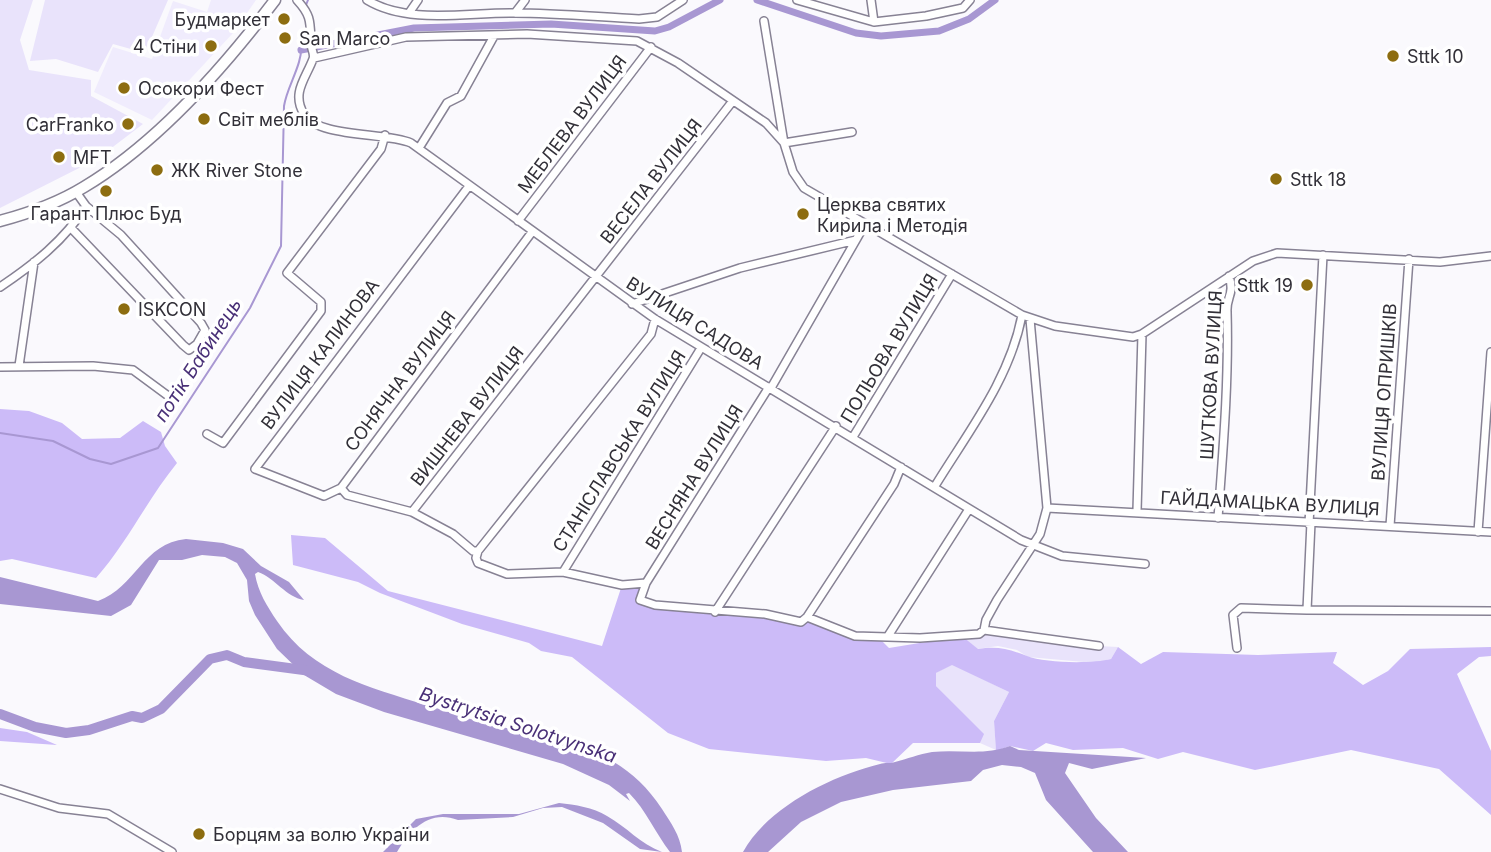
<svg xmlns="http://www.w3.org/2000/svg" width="1491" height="852" viewBox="0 0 1491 852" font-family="Inter,sans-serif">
	<rect width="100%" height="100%" fill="#faf9fd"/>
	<path fill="#f0ecfd" d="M211,0h45l-23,33 -81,87 -58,-28 19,-45 39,12 21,-58 34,11z"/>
	<path fill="#e9e3fb" d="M0,0h33l-13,40 9,30 62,10v16l52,28 -46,35 -97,49z
		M45,0h123l-23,53 -32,-9 -15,28 -42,-13 -26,2z
		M984,630l115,16 19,1 -7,12 -16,4 -67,-6 -11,-7 -19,-4 -21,3 -15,-13z
		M952,664l57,28 -15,29 2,29 -16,-7 3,-9 -47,-48v-13z"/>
	<path fill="#ccbbf8" d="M0,409l29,2 33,12 20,16 38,-1 23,-17 18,11 4,14 12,17c-30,37 -50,80 -81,115l-84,-19 -12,2z
		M291,535l34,3 63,53 214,55 20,-61 24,-2 -6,17 161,22 6,-5 38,16 34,5 10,10 73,-12 16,13c20,-3 30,0 49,7 17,7 65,8 84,3l7,-12 23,17 22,-12 95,3 79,-3 -4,11 30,22 25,-14 22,-22 81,-2v9l-12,1 -22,17 34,77v64l-52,-46 -88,-19 -96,20 -72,-18 -25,7 -35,-11 -50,2 -27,-7 -13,8 -23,-5 -14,5 -2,-30 15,-29 -57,-27 -16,8v13l48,48 -4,9h-67l-22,21 -25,-6 -40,3 -117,-12 -41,-16 -96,-76 -31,-6 -12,-8 -67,-19 -82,-31 -22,-11 -65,-17z
		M0,728l27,4 30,13 -57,-4z"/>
	<path fill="#a897d2" d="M186,539l37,4 20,6 18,17 28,16 15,18c-18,-3 -29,-22 -46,-28l-3,2c3,18 12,32 22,47 36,53 92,66 149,84 22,6 44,15 66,20 68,15 129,21 170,84 9,14 18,26 20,43h-12c-14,-18 -24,-42 -41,-59l-3,1 4,7 -21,-16 -46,-21 -179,-52 -48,-18 -32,-19 -27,-26 -22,-34 -6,-14 -2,-21 -10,-17 -12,-6 -23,-2 -20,5h-23l-28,45 -20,11 -111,-12v-27l98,24c38,-14 45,-58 88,-62z
		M1010,746l9,4 127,8 -54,11 -23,-6 -4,10 31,45 32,34h-35l-47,-52 -11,-27 -14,-6 -19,-2 -19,5 -12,11 -78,9 -52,12 -40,20 -33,30h-25c25,-45 88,-76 137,-88 5,-2 10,0 15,-2 12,-3 24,-8 37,-10 28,-3 52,4 78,-6z
		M559,803c16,2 34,4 48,13 20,11 33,28 55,36l-22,-3 -37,-26 -41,-16 -19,1 -30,9 -55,3c-29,-11 -48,10 -61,32h-14l33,-33 27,-5h76z"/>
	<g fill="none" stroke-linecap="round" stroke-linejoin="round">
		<path stroke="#a897d2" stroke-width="2" d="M306,5l2,-5
			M0,433l53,8 37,18 21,5 47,-16 92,-140 31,-62 3,-140c3,-20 19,-42 17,-61"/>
		<path stroke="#a897d2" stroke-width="7" d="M757,0l99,33 25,3 58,-5 30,-12 26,-19
			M301,50l113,-22 137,-4 104,7 14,-4 51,-27"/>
		<path stroke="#a897d2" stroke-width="10" d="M0,714l35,13 31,6 23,-3 43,-14 10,2 19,-9 49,-50 17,-4 17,7 67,9"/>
		<g stroke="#878294" stroke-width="10">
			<path id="minor" d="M297,0c15,16 13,23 14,44 0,5 4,10 2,15 -7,19 -22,34 -9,55 14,24 81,18 107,29l244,176 366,221 41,16 83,8
				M367,0c41,25 101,12 148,13 41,0 83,4 124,6l18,-2 26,-17
				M797,0l77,22 52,-6 37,-8 7,-8
				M871,0l3,22
				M409,13l9,-13
				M515,13l10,-13
				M764,21l20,122 68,-11
				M314,58l92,-21 121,-3 110,7 41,22 88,60 18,20 9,29 11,16 218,127 33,11 78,11 9,-3 111,-73 24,-8 163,9 51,-6
				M419,148l28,-45 14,-7 33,-60
				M518,221l133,-174
				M72,229l111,116 6,5 8,-6 8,-14 -4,-7 -80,-88 -35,-29
				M0,287c33,-22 65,-47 86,-81l-10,-14
				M632,304l108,-36 116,-28 9,-16
				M655,319l-4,15 -173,217 -2,7 2,5 29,11 56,-2 59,13 24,-2 -6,17 15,5 110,9 36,8 6,-5 48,19 65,2 59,-4 5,-4 115,16
				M19,366l15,-104
				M0,367l93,-1 40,4 42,31
				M771,388l85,-148
				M207,434l16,9 98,-132v-9l-34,-29 94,-124 4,-14
				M853,437l99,-163
				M935,486c33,-54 75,-107 87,-171
				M341,488l-17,8 -69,-27 214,-283
				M1047,508l444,24
				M1137,511l5,-177
				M412,512l-65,-17 -6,-7 191,-256
				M1218,518c5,-68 11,-137 9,-206 -1,-16 8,-17 2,-36
				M1311,522l-4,88 184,1
				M1309,524l14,-269
				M1390,526l19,-267
				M1478,532l13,-180
				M478,551h-5l-20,-17 -41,-22 320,-410
				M563,572l138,-224
				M646,583l123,-196
				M715,612l121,-186
				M807,617l87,-133 7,-17
				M984,630l2,-10 11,-20 43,-66 7,-26 -17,-189
				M888,636l81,-127
				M1237,648l-4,-33 8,-7 66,2
				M0,789l59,19 49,6 64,38"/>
		</g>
		<g stroke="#878294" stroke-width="13">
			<path id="primary" d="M0,221c30,-8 58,-18 84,-34 72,-43 141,-121 191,-187"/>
		</g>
		<use href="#minor" stroke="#fff" stroke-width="7"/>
		<use href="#primary" stroke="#fff" stroke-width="10"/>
	</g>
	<g fill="#8d6d10" stroke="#fff" stroke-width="2.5">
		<circle cx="284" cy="19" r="7"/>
		<circle cx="285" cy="38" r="7"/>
		<circle cx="211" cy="46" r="7"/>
		<circle cx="1393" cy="56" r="7"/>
		<circle cx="124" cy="88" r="7"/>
		<circle cx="204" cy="119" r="7"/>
		<circle cx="128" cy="124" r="7"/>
		<circle cx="59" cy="157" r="7"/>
		<circle cx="157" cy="170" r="7"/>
		<circle cx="1276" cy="179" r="7"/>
		<circle cx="106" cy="191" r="7"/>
		<circle cx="803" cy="214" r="7"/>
		<circle cx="1307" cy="285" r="7"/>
		<circle cx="124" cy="309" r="7"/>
		<circle cx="199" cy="834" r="7"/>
	</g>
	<g text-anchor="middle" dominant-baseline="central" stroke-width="7" stroke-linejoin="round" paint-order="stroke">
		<g font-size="18" fill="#323038" stroke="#fff" text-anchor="start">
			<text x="270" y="19" text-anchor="end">Будмаркет</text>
			<text x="299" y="38">San Marco</text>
			<text x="197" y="46" text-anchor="end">4 Стіни</text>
			<text x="1407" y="56">Sttk 10</text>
			<text x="138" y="88">Осокори Фест</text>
			<text x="218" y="119">Світ меблів</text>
			<text x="114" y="124" text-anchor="end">CarFranko</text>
			<text x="73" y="157">MFT</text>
			<text x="171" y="170">ЖК River Stone</text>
			<text x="1290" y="179">Sttk 18</text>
			<text x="817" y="204">Церква святих<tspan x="817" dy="21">Кирила і Методія</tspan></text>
			<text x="106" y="213" text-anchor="middle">Гарант Плюс Буд</text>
			<text x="1293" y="285" text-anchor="end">Sttk 19</text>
			<text x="138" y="309">ISKCON</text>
			<text x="213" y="834">Борцям за волю України</text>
		</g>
		<g font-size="18" fill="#323038" stroke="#fff">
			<text transform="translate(572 124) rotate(-53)">МЕБЛЕВА ВУЛИЦЯ</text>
			<text transform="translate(651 181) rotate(-52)">ВЕСЕЛА ВУЛИЦЯ</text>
			<text transform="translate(695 323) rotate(32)">ВУЛИЦЯ САДОВА</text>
			<text transform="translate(889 348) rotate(-59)">ПОЛЬОВА ВУЛИЦЯ</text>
			<text transform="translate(320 354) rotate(-53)">ВУЛИЦЯ КАЛИНОВА</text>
			<text transform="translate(1211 375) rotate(-87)">ШУТКОВА ВУЛИЦЯ</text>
			<text transform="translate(400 381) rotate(-53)">СОНЯЧНА ВУЛИЦЯ</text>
			<text transform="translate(1384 392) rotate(-86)">ВУЛИЦЯ ОПРИШКІВ</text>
			<text transform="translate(467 416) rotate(-52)">ВИШНЕВА ВУЛИЦЯ</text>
			<text transform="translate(619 451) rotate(-58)">СТАНІСЛАВСЬКА ВУЛИЦЯ</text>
			<text transform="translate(694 477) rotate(-58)">ВЕСНЯНА ВУЛИЦЯ</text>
			<text transform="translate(1270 503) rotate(3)">ГАЙДАМАЦЬКА ВУЛИЦЯ</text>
		</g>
		<g font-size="19" font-style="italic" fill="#493077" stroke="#fff">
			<text transform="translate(198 360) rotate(-57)">потік Бабинець</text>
			<text transform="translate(518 725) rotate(18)">Bystrytsia Solotvynska</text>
		</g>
	</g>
</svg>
